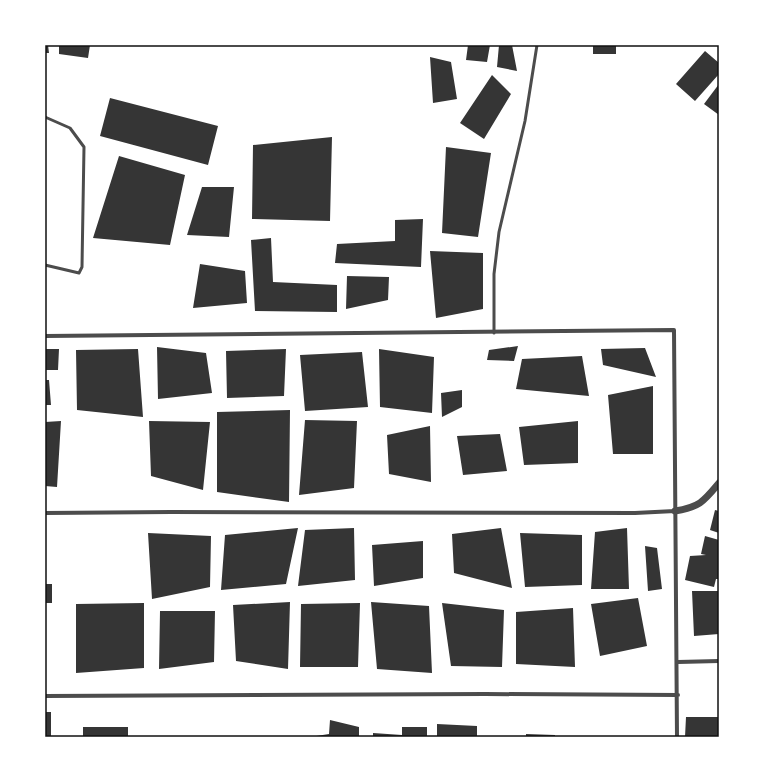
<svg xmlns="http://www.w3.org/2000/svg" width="764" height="782" viewBox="0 0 764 782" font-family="Karla,sans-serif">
	<rect width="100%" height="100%" fill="#fff"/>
	<path fill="#353535" d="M45,45h3l1,8h-4z
		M59,45h31l-2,13 -29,-4z
		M468,45h22l-3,17 -21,-2z
		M499,45h13l5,26 -20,-4z
		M593,45h23v9h-23z
		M705,51l14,12v11l-24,27 -19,-17z
		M430,57l21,5 6,37 -24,4z
		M492,75l19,19 -27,45 -24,-16z
		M719,84v31l-15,-11z
		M110,98l108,28 -10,39 -108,-29z
		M332,137l-2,84 -78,-2 1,-74z
		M446,147l45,6 -13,84 -36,-4z
		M119,156l66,19 -15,70 -77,-7z
		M202,187h32l-5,50 -42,-2z
		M423,219l-2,48 -86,-4 2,-19 58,-3v-21z
		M271,238l2,44 64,3v27l-82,-1 -4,-71z
		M430,251l53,2v56l-47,9z
		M200,264l45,7 2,32 -54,5z
		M347,276l42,1 -1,23 -42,9z
		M518,346l-4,15 -27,-1 2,-10z
		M157,347l49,6 6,40 -54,6z
		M645,348l11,29 -53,-12 -2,-16z
		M45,349h14l-1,21h-13z
		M138,349l5,68 -66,-7 -1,-60z
		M286,349l-2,47 -57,2 -1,-47z
		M379,349l55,8 -2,56 -52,-6z
		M362,352l6,55 -63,4 -5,-56z
		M582,356l7,40 -73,-7 6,-30z
		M45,380h4l2,25h-6z
		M653,386v68h-40l-5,-59z
		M462,390v17l-20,10 -1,-24z
		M290,410l-1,92 -72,-10v-80z
		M305,420l52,1 -3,67 -55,7z
		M61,421l-4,66 -12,-1v-64z
		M149,421l61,1 -7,68 -52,-14z
		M578,421v42l-54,2 -5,-38z
		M430,426l1,56 -42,-8 -2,-39z
		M500,434l7,37 -44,4 -6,-39z
		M715,510l4,1v22l-9,-3z
		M298,528l-12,56 -65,6 4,-55z
		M354,528l1,52 -57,6 7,-56z
		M501,528l11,60 -58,-15 -2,-39z
		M627,528l2,61h-38l4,-57z
		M148,533l63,3 -1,51 -58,12z
		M520,533l62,2v50l-57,2z
		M705,536l14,4v39h-3l-2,8 -29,-7 5,-24 16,-1 -5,-1z
		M423,541v37l-49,8 -2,-41z
		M645,546l12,2 5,41 -14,2z
		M45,584h7v19h-7z
		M692,591h27v43l-25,2z
		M638,598l9,48 -47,10 -9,-52z
		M290,602l-2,67 -52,-8 -3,-56z
		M371,602l58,4 3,67 -55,-4z
		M144,603v65l-68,5v-69z
		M360,603l-2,64h-58l1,-63z
		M442,603l62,7 -2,57 -51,-1z
		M573,608l2,59 -59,-3v-52z
		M160,611h55l-1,51 -55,7z
		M45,712h6v25h-6z
		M686,717h33v20h-34z
		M330,720l29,7v10h-49l19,-3z
		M437,724l40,2v11h-40z
		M83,727h45v10h-45z
		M402,727h25v10h-54v-4l29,2z
		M526,734l29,1v2h-29z"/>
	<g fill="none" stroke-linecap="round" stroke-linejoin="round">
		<path stroke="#4c4c4c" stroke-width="3" d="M45,117l25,11 14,19 -2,120 -3,6 -34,-8
			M494,333v-59l5,-42 26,-111 12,-76"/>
		<path stroke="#4c4c4c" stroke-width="4" d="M45,336l629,-6 3,407
			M45,513l126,-1 464,1 40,-2
			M678,662l41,-1
			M45,696l440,-2 193,1"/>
		<path stroke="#4c4c4c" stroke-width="7" d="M675,511c25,-4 29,-10 44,-28"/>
	</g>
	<rect width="764" height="782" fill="none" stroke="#ffffff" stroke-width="92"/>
	<rect x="46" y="46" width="672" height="690" fill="none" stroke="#111" stroke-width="1.5"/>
</svg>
